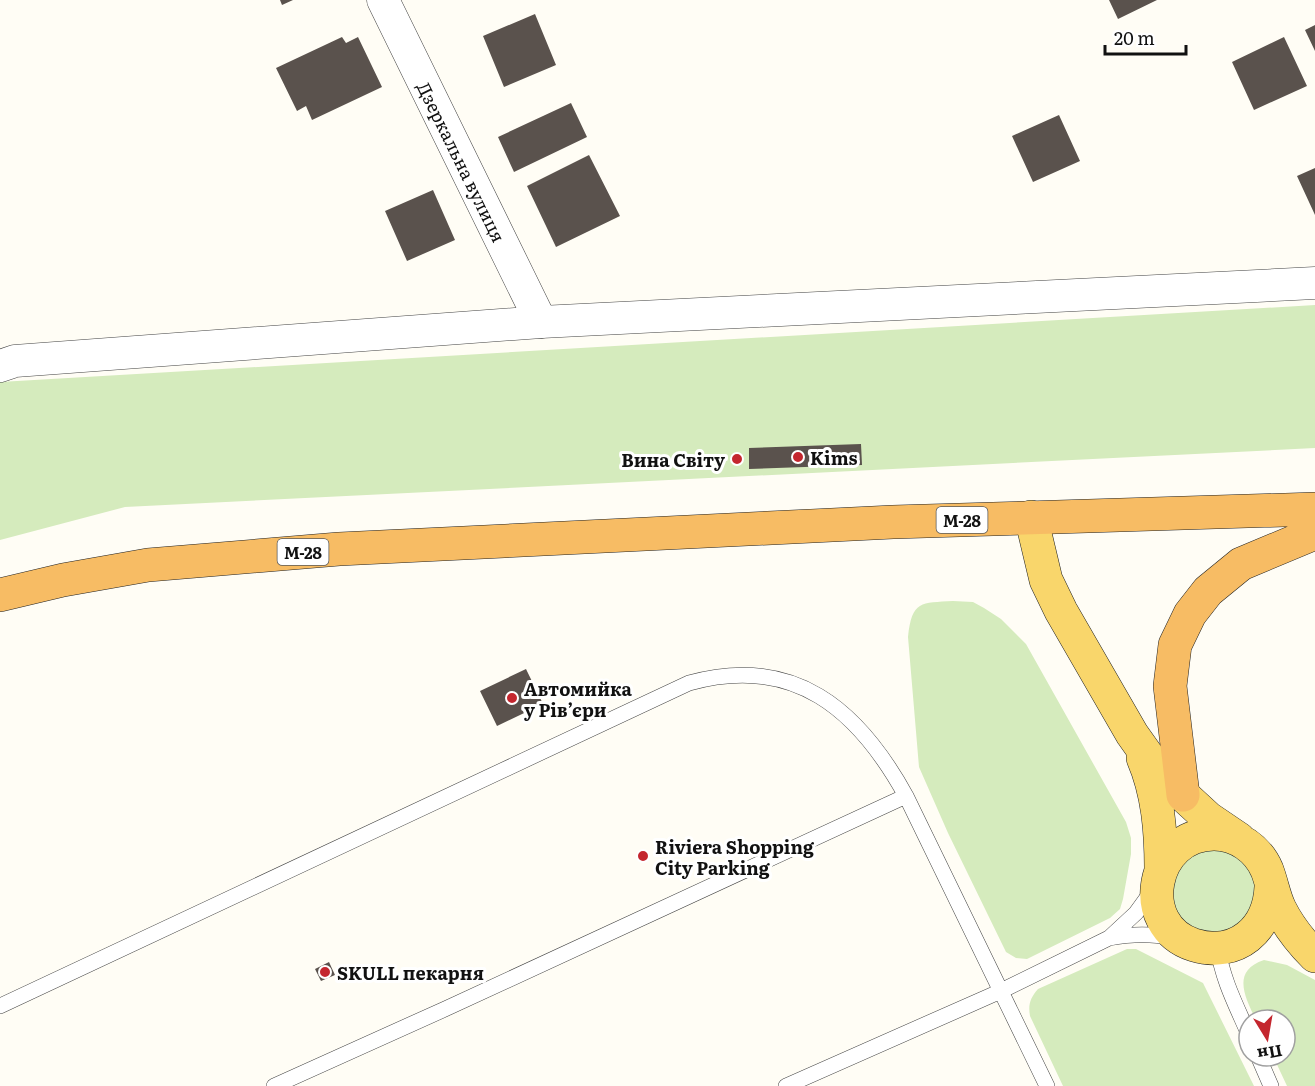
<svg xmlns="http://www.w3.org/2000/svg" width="1315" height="1086" viewBox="0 0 1315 1086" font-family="Literata,serif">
	<rect width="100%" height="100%" fill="#fffdf5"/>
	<path fill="#d5ebbd" d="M1315,305v143l-1190,59 -125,33v-158z
		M953,601l20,1 11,6 17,11 25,25 100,178 5,16v16l-8,45 -3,10 -10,9 -83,41 -11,-1 -10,-6 -58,-119 -29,-66 -11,-130c4,-37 13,-34 45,-36z
		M1223,843l35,30 -4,44 -40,23 -42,-21 -4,-48 9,-14z
		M1127,949h9l67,34 51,103h-191l-33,-70c-2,-11 0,-18 8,-27z
		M1264,960l23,5 28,15v106h-28l-14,-30h12v-36h-29c-11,-23 -25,-49 8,-60z"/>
	<path fill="#5a524d" d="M280,0h13l-11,5z
		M1109,0h48l-39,19z
		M535,14l21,51 -52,22 -21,-51z
		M1315,25v26l-10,-21z
		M342,37l4,6 12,-6 24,50 -70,33 -6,-14 -9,5 -21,-43z
		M1284,37l23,49 -53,24 -22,-48z
		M571,103l16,34 -73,35 -16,-35z
		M1059,115l21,46 -47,21 -21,-46z
		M589,155l31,61 -64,31 -29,-61z
		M1315,168v47l-18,-39z
		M433,190l22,50 -48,21 -22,-50z
		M861,444l1,21 -113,4v-21z
		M526,669l17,35 -46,22 -17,-35z
		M329,962l6,13 -14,6 -6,-12z"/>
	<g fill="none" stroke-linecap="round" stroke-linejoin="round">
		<g stroke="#444" stroke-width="16">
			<path id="service" d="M1109,938c22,-4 41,-5 63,0
				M1218,948c4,31 19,59 31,87
				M0,1006l689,-323c105,-29 169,26 217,113l141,290
				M1258,1056l13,30
				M274,1086l171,-77 461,-213
				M786,1086l215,-95 108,-53 27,-25 16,-22"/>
		</g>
		<g stroke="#444" stroke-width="33">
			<g id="minor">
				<path id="s1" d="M383,0l158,322"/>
				<path d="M0,366l15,-5 526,-39 774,-39"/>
			</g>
		</g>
		<g stroke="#222" stroke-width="34">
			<path id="primary" d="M1031,517l15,63 15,31 71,123 22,31 29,30 25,23 31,21
				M1143,758c15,35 18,73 18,111
				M1271,887c-2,42 -34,71 -77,58 -60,-19 -43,-111 20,-111 23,0 44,15 53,36 5,13 7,27 13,39 9,18 21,33 35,47"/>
		</g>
		<g stroke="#222" stroke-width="34">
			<path id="trunk" d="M0,595l63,-15 85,-15 191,-16 554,-27 422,-13
				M1183,795l-13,-109 5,-41 15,-31 18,-23 33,-27 74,-31"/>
		</g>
		<use href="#service" stroke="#fff" stroke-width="15"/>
		<use href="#minor" stroke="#fff" stroke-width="32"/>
		<use href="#primary" stroke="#f9d66b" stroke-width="33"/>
		<use href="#trunk" stroke="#f7bc64" stroke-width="33"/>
	</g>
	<g fill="#c4262e" stroke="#fff" stroke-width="2">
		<circle cx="798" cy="457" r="6"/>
		<circle cx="737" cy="459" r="6"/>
		<circle cx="512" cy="698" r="6"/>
		<circle cx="643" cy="856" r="6"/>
		<circle cx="325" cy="972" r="6"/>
	</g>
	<g text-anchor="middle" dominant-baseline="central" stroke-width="6" stroke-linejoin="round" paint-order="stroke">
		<g fill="#fff" stroke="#585858" stroke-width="1.5">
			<rect x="936.5" y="507" width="51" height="26" rx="4.5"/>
			<rect x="277.5" y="539" width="51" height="26" rx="4.5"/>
		</g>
		<g font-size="16" font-weight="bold" fill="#111">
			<text x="962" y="520">М-28</text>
			<text x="303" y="552">М-28</text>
		</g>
		<g font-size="18" fill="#111" stroke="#fff">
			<text stroke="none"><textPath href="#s1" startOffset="180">Дзеркальна вулиця</textPath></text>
		</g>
		<g font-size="18" font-weight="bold" fill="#111" stroke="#fff" text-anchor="start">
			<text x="810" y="457">Kims</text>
			<text x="725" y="459" text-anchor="end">Вина Світу</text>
			<text x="524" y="688">Автомийка<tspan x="524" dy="21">у Рівʼєри</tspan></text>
			<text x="655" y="846">Riviera Shopping<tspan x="655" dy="21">City Parking</tspan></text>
			<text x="337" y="972">SKULL пекарня</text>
		</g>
	</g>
	<g transform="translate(1267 1038) rotate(169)"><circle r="28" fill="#ffffff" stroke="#a0a0a0" stroke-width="1.5"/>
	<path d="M0-4.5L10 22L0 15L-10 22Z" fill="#c4262e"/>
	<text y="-9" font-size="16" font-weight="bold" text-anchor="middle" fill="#111111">Пн</text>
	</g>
	<path d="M1105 45v9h81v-9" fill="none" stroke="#111111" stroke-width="3"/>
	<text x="1114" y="45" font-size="18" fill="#111111" stroke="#ffffff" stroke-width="4.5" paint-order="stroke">20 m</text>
</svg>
